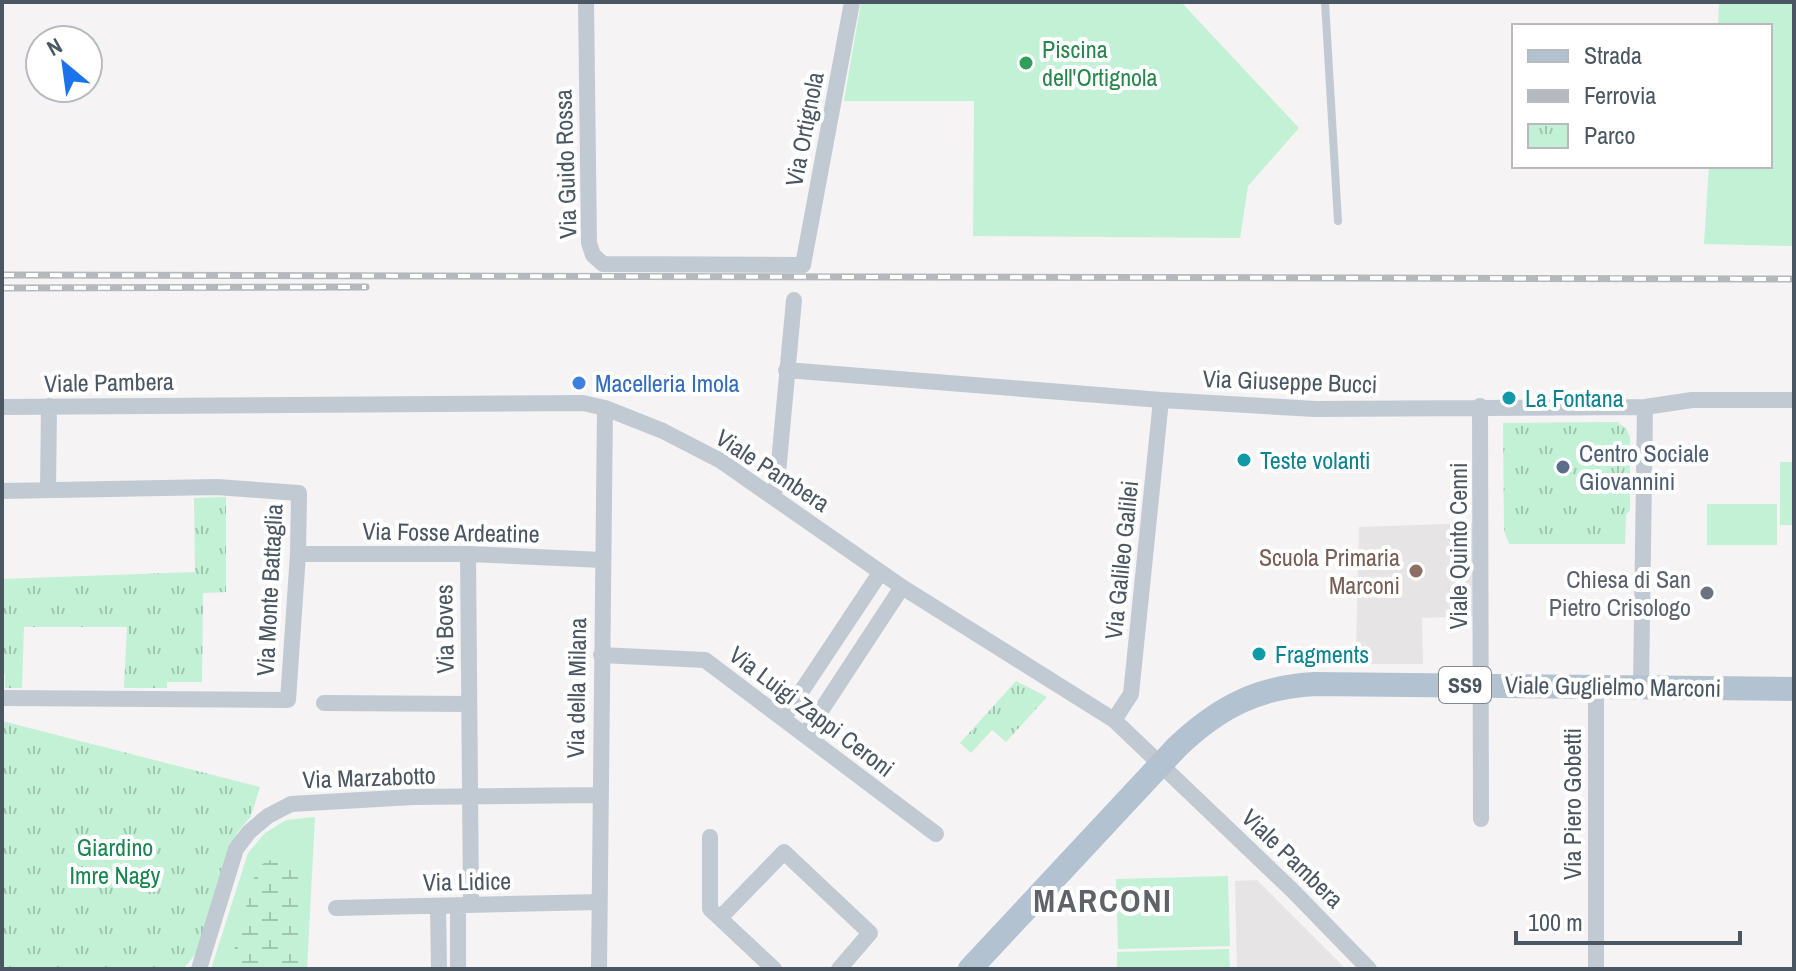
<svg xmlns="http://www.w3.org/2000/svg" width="1796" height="971" viewBox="0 0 1796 971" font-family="'Archivo Narrow',sans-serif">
	<defs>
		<pattern id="wetland-marsh" width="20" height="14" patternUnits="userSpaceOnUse" patternTransform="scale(2)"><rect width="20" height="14" fill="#c3f1d5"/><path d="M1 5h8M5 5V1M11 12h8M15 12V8" fill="none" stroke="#a0c6b0"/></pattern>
		<pattern id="park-tufts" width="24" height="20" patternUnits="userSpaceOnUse" patternTransform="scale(2)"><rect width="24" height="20" fill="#c3f1d5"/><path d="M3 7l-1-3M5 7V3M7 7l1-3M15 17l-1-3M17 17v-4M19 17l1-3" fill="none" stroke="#a0c6b0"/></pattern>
	</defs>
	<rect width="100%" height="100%" fill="#f5f3f3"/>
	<path fill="#e6e4e5" d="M1476,523l-3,93 -51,2 1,46h-56l-11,-11 3,-126z
		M1257,880l89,89h-109l-2,-88z"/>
	<path fill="#c3f1d5" d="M861,2h320l118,126 -51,58 -8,52 -267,-2 1,-135h-130z
		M1719,2h75v244l-90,-2 5,-78h61v-140h-52z
		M1780,462h14v63h-14z
		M1707,504h70v41h-70z
		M315,817l-8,152h-96l37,-116 17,-20 21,-13z
		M1228,876l2,70 -112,3 -2,-70z
		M1229,949l1,20h-113v-17z"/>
	<path fill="url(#wetland-marsh)" d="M283,858l18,2 -3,109h-69l28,-101 10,-7z"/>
	<path fill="url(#park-tufts)" d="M1617,422l9,6 4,9v73l-4,5 -1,29h-116l-5,-13 -1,-108z
		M226,497v95l-23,1 -1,89h-35v6h-43l3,-61h-103l-2,61h-17v-14l-3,-1v-94l193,-7 -1,-74z
		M1016,681l31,16 -41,45 -14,-12 -21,23 -11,-10z
		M2,721l258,66 -9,29 -14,17 -37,116 -17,20h-181z"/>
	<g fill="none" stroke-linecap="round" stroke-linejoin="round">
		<path stroke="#c1cad2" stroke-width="8" d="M1325,2l13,219"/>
		<path stroke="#c1cad2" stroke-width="16" d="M586,2l3,241 4,12 10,9 200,1 49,-263
			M786,370l375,30 154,9 330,-2 47,-7h102
			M1480,406l1,413
			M2,407l581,-4 22,5 58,23 58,30 181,126 212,133 179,171 76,78
			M48,490l1,-84
			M2,491l215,-4 82,6 -1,61 -10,146 -286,-2
			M773,495l4,-11 17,-184
			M298,554h170l135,6
			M468,554l3,351
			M601,655l104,5 231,174
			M1641,687l4,-280
			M324,703l145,1
			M783,719l97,-146
			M1114,720l17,-26 30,-294
			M805,735l97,-148
			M710,837v72l64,60
			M458,905v64
			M438,906l1,63
			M336,908l263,-6
			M720,918l64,-66 86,81 -31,36
			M199,969l37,-120 13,-17 19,-16 23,-12 122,-7 186,-2
			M599,969l6,-561
			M1596,969v-282"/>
		<path stroke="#b3c2d1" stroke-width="24" d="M970,969l207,-222c41,-39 80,-60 138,-63l479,5"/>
		<g stroke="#b5b8bd" stroke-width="7">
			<path id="rail" d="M2,275l1792,4
				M2,288l364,-1"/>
		</g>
		<use href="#rail" stroke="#fff" stroke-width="4" stroke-dasharray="12" stroke-linecap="butt"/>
	</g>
	<circle fill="#2e9e5b" stroke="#fff" stroke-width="3" cx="1026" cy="63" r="8"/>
	<circle fill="#3f7fe0" stroke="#fff" stroke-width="3" cx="579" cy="383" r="8"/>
	<g fill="#0f9aa8" stroke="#fff" stroke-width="3">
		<circle cx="1509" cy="398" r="8"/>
		<circle cx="1244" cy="460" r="8"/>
		<circle cx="1259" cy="654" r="8"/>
	</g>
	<circle fill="#5c6f8a" stroke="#fff" stroke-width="3" cx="1563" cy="467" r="8"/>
	<circle fill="#8d6e63" stroke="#fff" stroke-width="3" cx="1416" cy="571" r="8"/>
	<circle fill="#6b7280" stroke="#fff" stroke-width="3" cx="1707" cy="593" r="8"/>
	<g text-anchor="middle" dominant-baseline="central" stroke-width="8" stroke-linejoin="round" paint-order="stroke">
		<rect fill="#fff" stroke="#808990" stroke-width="2" x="1439" y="667" width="52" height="36" rx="6"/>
		<g font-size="22" font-weight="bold" fill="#4a5661">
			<text x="1465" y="685">SS9</text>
		</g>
		<g font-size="24" fill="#27864d" stroke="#fff" text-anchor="start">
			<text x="1042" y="49">Piscina<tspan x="1042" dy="28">dell'Ortignola</tspan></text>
		</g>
		<g font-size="24" fill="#4a5661" stroke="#fff">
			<text transform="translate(804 129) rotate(-79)">Via Ortignola</text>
			<text transform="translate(565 164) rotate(-92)">Via Guido Rossa</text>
			<text transform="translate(1290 381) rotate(2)">Via Giuseppe Bucci</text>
			<text transform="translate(109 382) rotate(-1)">Viale Pambera</text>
			<text transform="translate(773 470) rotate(33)">Viale Pambera</text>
			<text transform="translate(451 532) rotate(1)">Via Fosse Ardeatine</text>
			<text transform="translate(1458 546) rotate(-90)">Viale Quinto Cenni</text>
			<text transform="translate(1121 560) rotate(-84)">Via Galileo Galilei</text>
			<text transform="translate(269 590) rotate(-87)">Via Monte Battaglia</text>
			<text transform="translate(444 629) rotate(-91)">Via Boves</text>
			<text transform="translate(1613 686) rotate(1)">Viale Guglielmo Marconi</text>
			<text transform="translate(576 688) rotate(-89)">Via della Milana</text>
			<text transform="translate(812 711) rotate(37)">Via Luigi Zappi Ceroni</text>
			<text transform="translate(369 777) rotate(-2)">Via Marzabotto</text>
			<text transform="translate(1572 804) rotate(-90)">Via Piero Gobetti</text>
			<text transform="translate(1293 858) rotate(44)">Viale Pambera</text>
			<text transform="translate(467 881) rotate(-1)">Via Lidice</text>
		</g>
		<g font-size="24" fill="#366cbe" stroke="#fff" text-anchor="start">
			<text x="595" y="383">Macelleria Imola</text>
		</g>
		<g font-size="24" fill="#0d838f" stroke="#fff" text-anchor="start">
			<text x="1525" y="398">La Fontana</text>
			<text x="1260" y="460">Teste volanti</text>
			<text x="1275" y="654">Fragments</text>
		</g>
		<g font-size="24" fill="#4e5e75" stroke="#fff" text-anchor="start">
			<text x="1579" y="453">Centro Sociale<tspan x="1579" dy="28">Giovannini</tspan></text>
		</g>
		<g font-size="24" fill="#785e54" stroke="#fff" text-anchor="end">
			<text x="1400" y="557">Scuola Primaria<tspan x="1400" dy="28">Marconi</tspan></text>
		</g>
		<g font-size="24" fill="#5b616d" stroke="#fff" text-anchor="end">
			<text x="1691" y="579">Chiesa di San<tspan x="1691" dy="28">Pietro Crisologo</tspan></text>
		</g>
		<g font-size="24" fill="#17864f" stroke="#fff">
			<text x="115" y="847">Giardino<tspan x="115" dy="28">Imre Nagy</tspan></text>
		</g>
		<g font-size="32" font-weight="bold" letter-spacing="2" fill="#5f6368" stroke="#fff">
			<text x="1103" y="900">MARCONI</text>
		</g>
	</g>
	<rect width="1796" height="971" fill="none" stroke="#4a5661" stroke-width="8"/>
	<rect x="1512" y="24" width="260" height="144" fill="#ffffff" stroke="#b7bbc0" stroke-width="2"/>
	<rect x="1528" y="50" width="40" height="12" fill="#b3c2d1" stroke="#b7bbc0" stroke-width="2"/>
	<text x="1584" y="64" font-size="24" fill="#4a5661">Strada</text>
	<rect x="1528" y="90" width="40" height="12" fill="#b5b8bd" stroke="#b7bbc0" stroke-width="2"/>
	<text x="1584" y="104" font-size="24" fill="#4a5661">Ferrovia</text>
	<rect x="1528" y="124" width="40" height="24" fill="url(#park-tufts)" stroke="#b7bbc0" stroke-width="2"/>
	<text x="1584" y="144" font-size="24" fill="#4a5661">Parco</text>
	<g transform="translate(64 64) rotate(331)"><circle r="38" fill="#ffffff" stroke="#b7bbc0" stroke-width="2"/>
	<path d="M0-6L14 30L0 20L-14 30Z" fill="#1a73e8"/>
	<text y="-12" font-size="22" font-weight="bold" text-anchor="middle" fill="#4a5661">N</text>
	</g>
	<path d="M1516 931v12h224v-12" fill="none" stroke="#4a5661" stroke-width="4"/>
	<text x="1528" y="931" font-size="24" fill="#4a5661" stroke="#ffffff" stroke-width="6" paint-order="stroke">100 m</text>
</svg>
